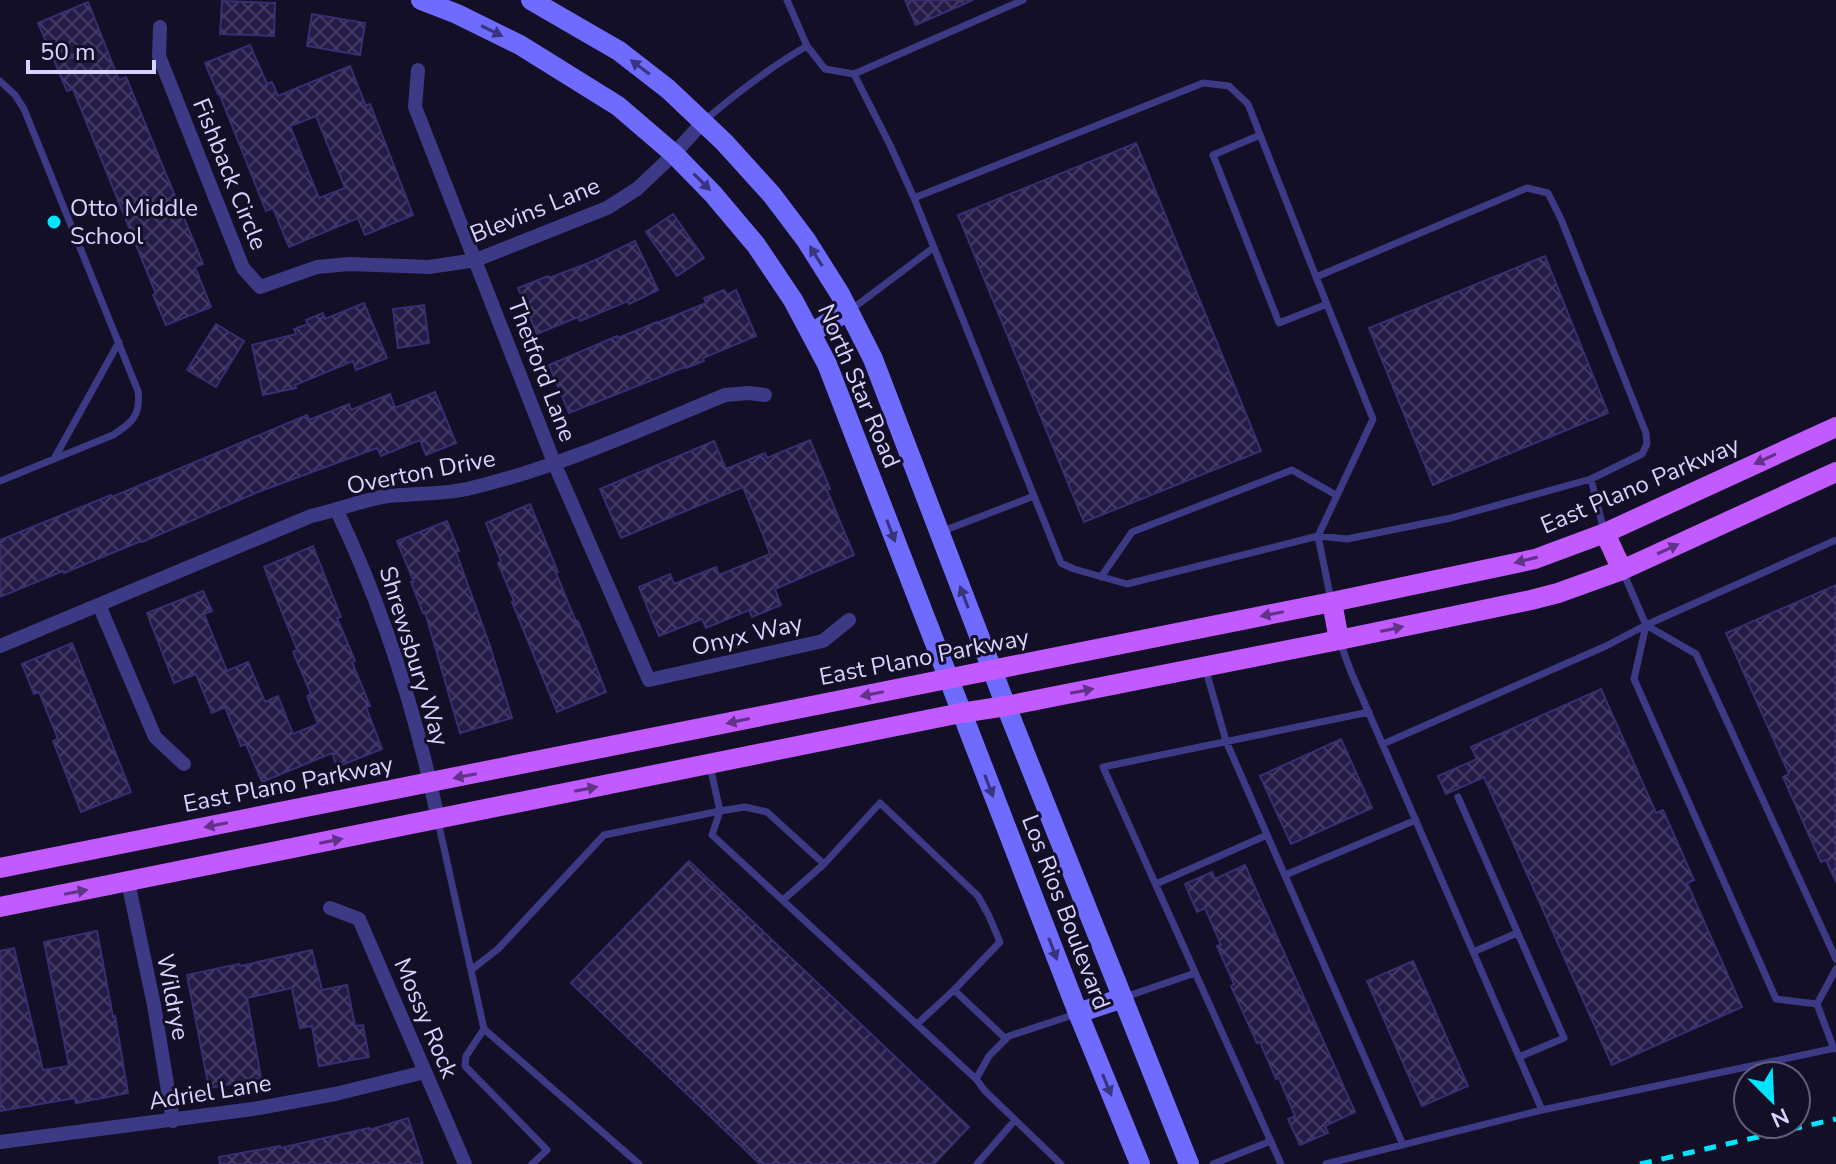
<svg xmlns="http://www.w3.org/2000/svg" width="1836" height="1164" viewBox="0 0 1836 1164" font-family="'Nunito Sans',sans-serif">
	<defs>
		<pattern id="building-cross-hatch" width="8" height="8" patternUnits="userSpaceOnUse" patternTransform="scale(2)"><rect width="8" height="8" fill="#241b47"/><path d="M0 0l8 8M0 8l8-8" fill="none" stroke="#433b63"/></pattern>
	</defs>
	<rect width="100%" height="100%" fill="#130f26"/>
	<path fill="url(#building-cross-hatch)" stroke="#3b2d73" stroke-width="2" fill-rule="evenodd" d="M905,0h68l-57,25z
		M222,1l53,2 -1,33 -54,-2z
		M88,2l31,78 7,-3 77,187 -8,3 16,40 -45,18 -13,-30 3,-1 -83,-205 -6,2 -29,-68z
		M312,14l53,9 -5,32 -53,-9z
		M250,45l17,39 5,-2 6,14 72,-30 16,40 4,-2 43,111 -48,20 -7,-17 -69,29 -16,-39 -7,3 -47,-118 -1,1 -13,-31zM316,116l29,72 -26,10 -29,-72z
		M1136,143l125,308 -177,71 -126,-307z
		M673,214l31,44 -27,18 -31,-44z
		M635,241l23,49 -29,14 -1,-3 -48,20 -2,-4 -41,17 -19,-46 30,-12 1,2 42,-16z
		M1545,256l63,157 -175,72 -64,-157z
		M724,290l3,5 9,-5 20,46 -53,22 1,3 -18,7 -1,-1 -116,46 -20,-48 68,-29 1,2 39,-16v1l49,-20 -2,-5z
		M364,303l23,55 -31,12 -3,-9 -58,24 1,3 -33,7 -11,-50 44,-11 -2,-5 14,-5 -2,-4 17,-7 2,6z
		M424,305l5,38 -31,5 -5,-39z
		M216,324l28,17 -28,46 -29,-17z
		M435,392l21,51 -30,12 -6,-15 -39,16 -4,-8 -119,44 -116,50 -1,-1 -77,32 -1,-2 -63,26v-57l111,-45 1,2 195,-82 2,5 40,-16 2,6 39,-16 5,14z
		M810,440l20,49 -3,1 27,65 -79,34 6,16 -29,12 -3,-7 -43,18 -4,-9 -43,17 -20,-49 31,-13 4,10 42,-17 3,8 51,-21 -7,-19 -20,-48 -122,51 -21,-49 114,-48 12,28 39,-16 2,5z
		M530,504l28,68 -2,1 20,49 2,-1 28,71 -49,20 -45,-110 2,-1 -16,-38 3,-2 -15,-38z
		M447,521l12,30 -3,1 34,94 22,72 -52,15 -35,-121 -2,1 -12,-31h3l-17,-41z
		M313,546l28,71 -4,1 18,43 -3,1 18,44 -4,1 16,42 -45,18 -5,-14 -70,29 -16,-38 -5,2 -16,-39 -13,6 -16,-39 -22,9 -27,-70 56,-22 9,20 -8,3 23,57 21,-9 17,40 13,-6 15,38 25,-10 -11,-28 4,-2 -18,-42 4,-2 -33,-83z
		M1836,585v297l-10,-22 -5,2 -38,-85 6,-3 -63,-141z
		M72,643l59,149 -50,20 -28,-71 5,-2 -19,-47 -5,2 -12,-30z
		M1601,689l55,124 7,-3 31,70 -7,3 55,124 -130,58 -128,-288 -38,17 -8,-18 39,-17 -6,-12z
		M1341,739l31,69 -81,36 -31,-68z
		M689,861l280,266 -35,37h-174l-189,-181z
		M1245,865l110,247 -30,14 3,7 -28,12 -12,-26 7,-3 -16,-38 -3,1 -16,-37 -3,1 -26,-57 3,-2 -17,-38 4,-1 -16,-37 -8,4 -12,-28 27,-12 3,7z
		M97,931l16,86 2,-1 13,77 -52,10 -1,-5 -75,13v-160l14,-3 29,122 26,-4 -25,-124z
		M312,950l10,40 25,-5 8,41 8,-1 6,32 -50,9 -7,-40 -12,2 -8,-40 -45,10 14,80 -52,10 -22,-113 52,-11 1,2z
		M1413,961l55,125 -46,20 -55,-125z
		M408,1118l15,46h-203l-1,-7 61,-11v2l89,-20v2z"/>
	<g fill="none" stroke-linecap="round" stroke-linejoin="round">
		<path stroke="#3d3a85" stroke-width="7" d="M787,0l20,46 18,23 29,5 169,-74
			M854,74l36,71 24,53
			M0,81l15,14 9,14 114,282c3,24 -6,32 -25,44l-113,46
			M705,120c33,-28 65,-53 102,-74
			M1260,135l-47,20 66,168 48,-19
			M1316,277l211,-89 21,5 13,26 85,214 1,11 -5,10 -51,25 -140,39 -104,21 -29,-3 -191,48 -53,-15 -13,-6 -147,-365 289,-115 26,3 19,18 68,173 57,142 -55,117 13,64
			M852,309l81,-61
			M54,459l65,-117
			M1591,479l13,52
			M943,531l91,-35
			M1623,572l23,53 -12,54 142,320 41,5 17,45
			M1101,577l31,-45 160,-62 44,25
			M1646,625l50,29 140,305
			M1340,642l11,30 191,438 294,-62
			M1205,667l21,74 177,404
			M1383,744l223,-98 40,-21 190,-85
			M1458,797l106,241 -45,19
			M438,821l46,208 -18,27 -1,10 82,84 -15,14
			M1285,875l131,-55
			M1156,884l111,-49
			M783,900l41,-36
			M1473,952l44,-19
			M471,970l27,-21 106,-114 116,-24 -10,-45
			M1125,997l70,-24
			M1817,1004l19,-35
			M917,1024l37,-34
			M484,1029l155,135
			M976,1079l-264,-244 8,-24 25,-4 22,5 57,52 56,-61 98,93 11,20 11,26 -46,48 52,49
			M977,1164l38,-44
			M1061,1164l-76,-73 -9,-12 13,-23 20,-20 67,-22
			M1213,1164l58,-23
			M1281,1164l-178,-397 266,-55
			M1326,1164l216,-54"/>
		<path stroke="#3d3a85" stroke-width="14" d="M160,27l-1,29 84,212 17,19 57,-20 32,-3 80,3 47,-7 131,-52 30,-19 37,-35 29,-32
			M418,70l-3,37 140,358 94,215 174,-39 26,-21
			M337,511c46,96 79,203 101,308
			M99,605l56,132 29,27
			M0,646l311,-130c24,-5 49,-15 71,-19 28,-4 57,-2 85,-8 90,-21 173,-59 258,-94l24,-2 16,2
			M128,882l26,123 19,116
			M330,908l29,11 106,245
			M0,1142l253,-33 82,-15 90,-22"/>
		<path stroke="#6f6bff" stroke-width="20" d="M421,0l36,14 63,31 98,61 56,48 39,40 43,51 37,55 34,64 251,649 62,151
			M531,0l88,51 49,38 56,53 48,53 34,45 34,54 33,65 133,347 183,458
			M811,333l37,-22
			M1078,1013l45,-15"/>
		<path stroke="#c25bff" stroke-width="20" d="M1605,533l17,37
			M1332,602l7,38
			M0,868l1332,-266 203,-43 70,-26 231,-106
			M0,907l961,-194 45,-7 333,-66 192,-40 27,-7 64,-23 214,-98"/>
		<path stroke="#00e5ff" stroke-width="5" stroke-dasharray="12 10" stroke-linecap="butt" d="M1640,1164l196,-45"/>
	</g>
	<defs><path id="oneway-solid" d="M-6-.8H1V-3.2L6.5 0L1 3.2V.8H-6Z" transform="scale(2)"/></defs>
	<g fill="#38347d">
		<use href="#oneway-solid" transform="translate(492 31) rotate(26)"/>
		<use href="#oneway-solid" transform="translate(640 67) rotate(-143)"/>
		<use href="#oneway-solid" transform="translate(702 182) rotate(45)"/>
		<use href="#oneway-solid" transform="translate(816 256) rotate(-122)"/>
		<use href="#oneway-solid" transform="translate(891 531) rotate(69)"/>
		<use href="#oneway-solid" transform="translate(964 597) rotate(-111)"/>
		<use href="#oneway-solid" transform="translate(989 786) rotate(69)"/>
		<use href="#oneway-solid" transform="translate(1053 949) rotate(69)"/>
		<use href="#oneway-solid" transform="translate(1107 1085) rotate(68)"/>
	</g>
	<g fill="#623188">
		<use href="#oneway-solid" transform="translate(1765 459) rotate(155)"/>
		<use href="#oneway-solid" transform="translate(1668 549) rotate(-25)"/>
		<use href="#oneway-solid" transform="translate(1526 560) rotate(166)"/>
		<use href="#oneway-solid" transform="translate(1272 614) rotate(169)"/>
		<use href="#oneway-solid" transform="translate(1392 629) rotate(-12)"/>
		<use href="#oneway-solid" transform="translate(1082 691) rotate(-11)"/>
		<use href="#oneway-solid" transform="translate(872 694) rotate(169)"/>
		<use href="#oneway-solid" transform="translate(738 721) rotate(168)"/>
		<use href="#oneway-solid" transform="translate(465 776) rotate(169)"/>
		<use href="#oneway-solid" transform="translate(586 789) rotate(-11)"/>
		<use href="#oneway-solid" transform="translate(216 825) rotate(169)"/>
		<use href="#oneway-solid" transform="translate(331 841) rotate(-11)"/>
		<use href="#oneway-solid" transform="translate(76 892) rotate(-11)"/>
	</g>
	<circle fill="#00e5ff" stroke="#130f26" stroke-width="3" cx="54" cy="222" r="8"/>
	<g text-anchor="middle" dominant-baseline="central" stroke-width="6" stroke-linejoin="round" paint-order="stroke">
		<g font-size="24" fill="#d9d4ff" stroke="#130f26">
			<text transform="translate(230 174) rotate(68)">Fishback Circle</text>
			<text transform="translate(535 210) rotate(-22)">Blevins Lane</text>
			<text transform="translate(542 370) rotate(69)">Thetford Lane</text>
			<text transform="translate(859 386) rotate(67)">North Star Road</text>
			<text transform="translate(421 472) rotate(-11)">Overton Drive</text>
			<text transform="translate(1640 485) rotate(-23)">East Plano Parkway</text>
			<text transform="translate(747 635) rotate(-13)">Onyx Way</text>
			<text transform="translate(414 656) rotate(73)">Shrewsbury Way</text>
			<text transform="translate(924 657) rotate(-11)">East Plano Parkway</text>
			<text transform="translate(288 784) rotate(-11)">East Plano Parkway</text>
			<text transform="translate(1066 912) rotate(69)">Los Rios Boulevard</text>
			<text transform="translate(173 997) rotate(79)">Wildrye</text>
			<text transform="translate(426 1018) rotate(67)">Mossy Rock</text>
			<text transform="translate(210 1092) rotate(-9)">Adriel Lane</text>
		</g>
		<g font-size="24" fill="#d9d4ff" stroke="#130f26" text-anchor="start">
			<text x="70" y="208">Otto Middle<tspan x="70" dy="28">School</tspan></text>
		</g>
	</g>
	<g transform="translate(1772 1100) rotate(156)"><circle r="38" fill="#130f26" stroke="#625e7d" stroke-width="2"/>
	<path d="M0-6L14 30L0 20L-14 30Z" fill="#00e5ff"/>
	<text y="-12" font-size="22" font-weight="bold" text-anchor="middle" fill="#d9d4ff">N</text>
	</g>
	<path d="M28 60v12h126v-12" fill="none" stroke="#d9d4ff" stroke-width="4"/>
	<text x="40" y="60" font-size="24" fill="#d9d4ff" stroke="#130f26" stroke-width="6" paint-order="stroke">50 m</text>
</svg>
